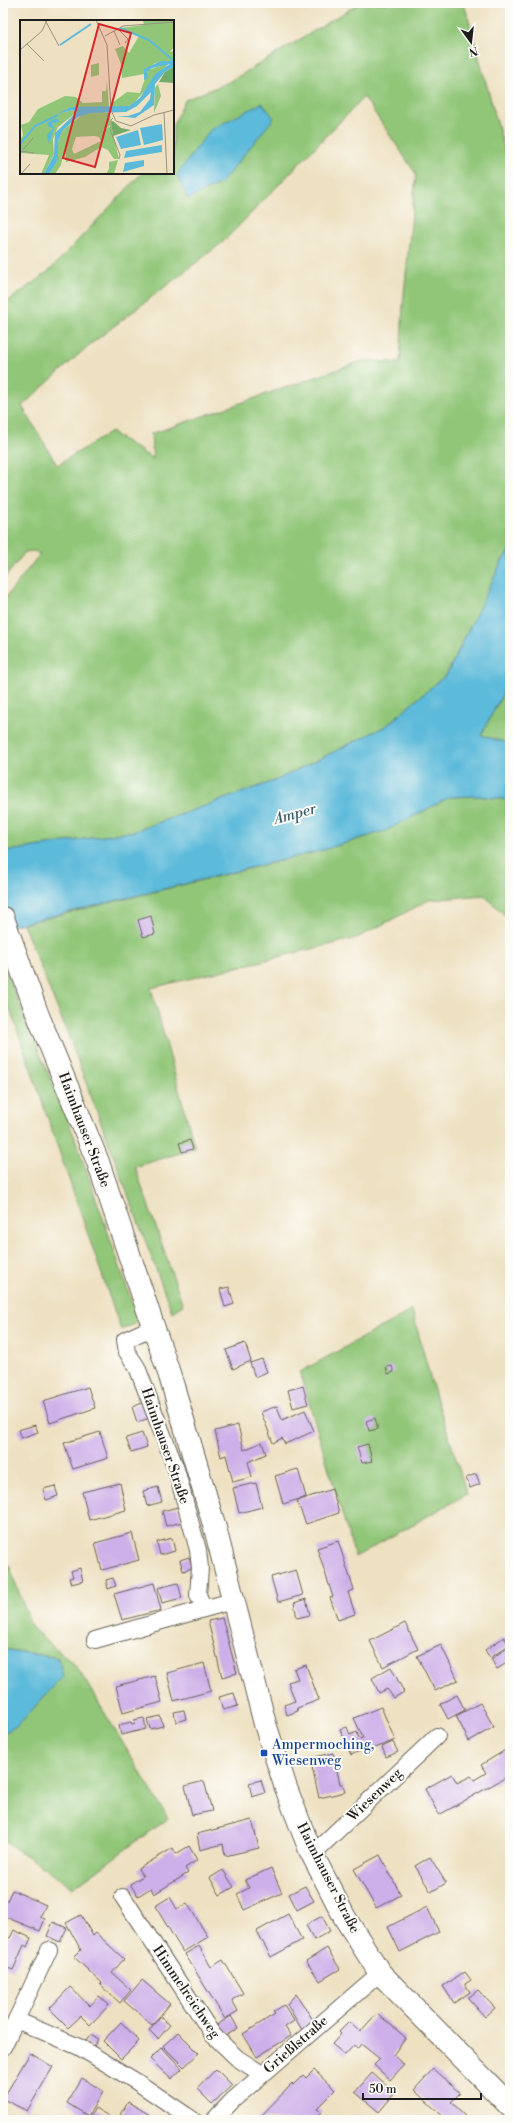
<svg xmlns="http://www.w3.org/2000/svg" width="513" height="2123" viewBox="0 0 513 2123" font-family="'Libre Bodoni',serif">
	<rect width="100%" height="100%" fill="#fdfcf7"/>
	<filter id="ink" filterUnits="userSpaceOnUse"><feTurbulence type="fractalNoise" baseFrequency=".025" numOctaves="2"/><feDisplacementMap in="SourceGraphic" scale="8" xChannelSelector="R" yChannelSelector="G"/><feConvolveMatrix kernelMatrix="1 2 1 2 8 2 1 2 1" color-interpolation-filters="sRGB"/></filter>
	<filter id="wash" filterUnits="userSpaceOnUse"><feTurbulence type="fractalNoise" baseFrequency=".012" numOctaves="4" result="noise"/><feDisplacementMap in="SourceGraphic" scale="16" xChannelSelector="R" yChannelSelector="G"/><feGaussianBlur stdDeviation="0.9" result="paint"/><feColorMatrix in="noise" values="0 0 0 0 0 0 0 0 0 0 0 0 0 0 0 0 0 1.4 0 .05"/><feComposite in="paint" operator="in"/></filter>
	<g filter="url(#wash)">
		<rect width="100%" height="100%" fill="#eee1c2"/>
		<path fill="#91c678" stroke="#56714a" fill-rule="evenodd" d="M360,3h104l42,152 4,3v392l-8,11 -55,113 -61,52 -109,54 -142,51 -132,21v-251l37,-47 -6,-3 -9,1 -22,28v-275l47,-35 92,-97h31v-48l12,-25 46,-19zM364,97l52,77 -13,130 -3,59 -35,-3 -214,74 2,25 -42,-27 -54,33 -35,-59 65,-59 137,-106z
			M510,680v64l-29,-9z
			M478,796l32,4v120l-26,-25 -55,5 -72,38 -206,50 44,160 -60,19 48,138 -11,7 -105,-280 -44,-108 297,-73 65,-20 65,-34z
			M3,964l72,174 64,184 -18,8 -112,-324 -6,2z
			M412,1310l20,74 35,110 -112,63 -55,-185z
			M3,1549l29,79 45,39 91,151 -95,70 -70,-48v-107l55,-75 -55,-9z"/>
		<path fill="#5bbada" stroke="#3c6b7b" d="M262,103l12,15 -53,65 -33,16 -11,-24 33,-45z
			M510,550v130l-29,55 29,9v56l-32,-4 -28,1 -65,34 -65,20 -317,77v-76l132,-21 142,-51 109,-54 61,-52 55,-113z
			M3,1649l55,9 5,18 -45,49 -14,8z"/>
		<g id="blocks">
			<path fill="#cdafe9" d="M151,916l4,18 -12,3 -5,-17z
				M190,1140l3,9 -11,3 -3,-9z
				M229,1287l5,17 -9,3 -5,-18z
				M245,1343l6,18 -18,8 -7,-19z
				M262,1359l5,13 -12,5 -5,-14z
				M392,1366l2,6 -6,2 -2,-7z
				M303,1386l5,18 -15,4 -5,-18z
				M88,1387l7,21 -45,15 -7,-22z
				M145,1402l5,16 -13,4 -5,-15z
				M277,1406l5,14 23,-10 9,21 -29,13 -3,-6 -9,5 -12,-31z
				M375,1418l3,11 -9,2 -3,-10z
				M35,1425l3,7 -17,6 -3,-8z
				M238,1425l6,25 18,-8 4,12 -18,8 4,15 -19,5 -7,-27 -5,2 -6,-26z
				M100,1432l8,26 -35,11 -9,-26z
				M142,1433l5,14 -16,5 -5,-14z
				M368,1444l4,17 -10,2 -5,-16z
				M298,1469l8,28 -23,7 -8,-28z
				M476,1474l4,10 -10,4 -4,-10z
				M120,1483l6,27 -37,10 -7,-28z
				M256,1483l6,24 -23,6 -6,-25z
				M55,1486l3,10 -12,4 -3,-11z
				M158,1487l4,15 -15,4 -4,-15z
				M332,1489l7,24 -33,11 -9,-23z
				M178,1507l4,15 -16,4 -4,-15z
				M132,1533l7,27 -37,10 -7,-27z
				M172,1538l3,13 -15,4 -3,-13z
				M338,1541l16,49 -6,2 7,22 -17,6 -8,-22 3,-1 -16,-49z
				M189,1557l3,11 -9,3 -3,-11z
				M80,1568l3,13 -12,3 -2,-6 4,-1 -2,-6z
				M296,1570l7,25 -25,7 -7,-25z
				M113,1578l3,8 -8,3 -2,-9z
				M154,1583l7,27 -39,10 -8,-26z
				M178,1583l4,15 -20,5 -4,-15z
				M306,1599l4,16 -13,3 -3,-15z
				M222,1618l15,55 -15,4 -14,-56z
				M405,1623l13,26 -35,18 -13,-26z
				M504,1637l5,8 -19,13 -5,-8z
				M441,1645l17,35 -23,11 -18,-35z
				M507,1648l3,4v9l-13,8 -6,-10z
				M204,1663l7,28 -37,10 -7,-28z
				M306,1665l13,35 -22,8 1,3 -11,4 -3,-10 11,-4 -7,-19 10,-3 -4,-10z
				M391,1667l13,25 -10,6 -7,-9 -8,4 -7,-15z
				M155,1676l7,26 -39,11 -7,-27z
				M234,1693l4,13 -15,4 -4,-13z
				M457,1695l8,15 -17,9 -8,-15z
				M480,1703l14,24 -25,14 -13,-25z
				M381,1707l14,33 -27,11 -1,-3 -16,7 -11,-26 7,-2 3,8 7,-3 2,7 4,-1 -9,-20z
				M184,1710l2,9 -10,3 -2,-10z
				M160,1716l3,10 -13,3 -3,-10z
				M144,1718l2,11 -25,6 -2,-10 12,-3 1,2 3,-1 -1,-3z
				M393,1742l5,10 -12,5 -4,-10z
				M507,1749l3,5v21l-71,40 -14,-26 27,-15 5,9 14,-7 3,4 12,-7 -5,-8z
				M333,1753l7,31h3l2,8 -26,6 -9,-40z
				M261,1780l4,13 -13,4 -3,-14z
				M204,1781l8,30 -20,4 -7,-29z
				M252,1820l7,28 -34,8 -2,-12 -23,6 -3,-16z
				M189,1846l8,14 -12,8 3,5 -34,21 -3,-6 -13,8 -8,-12 13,-8 -5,-7 35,-21 3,6z
				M380,1855l21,40 -25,13 -22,-39z
				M430,1857l16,26 -15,9 -16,-26z
				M271,1868l11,25 -38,17 -7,-16 12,-6 -4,-8z
				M223,1870l11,17 -14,8 -10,-17z
				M305,1886l9,15 -17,9 -8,-16z
				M12,1890l34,15 -6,12 5,2 -5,12 -37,-15v-13l1,-1 2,1z
				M170,1897l7,12 10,-6 21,34 -25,15 -28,-46z
				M427,1907l12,25 -39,20 -12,-25z
				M288,1914l14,26 -31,17 -14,-26z
				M81,1915l12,21 3,-3 28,26 -12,14 19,17 -11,13 -20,-18 2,-2 -28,-26 7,-7 -15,-27z
				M322,1916l8,15 -16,9 -8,-15z
				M53,1922l14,6 -7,14 -13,-6z
				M14,1930l17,8 -4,9 -3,-2 -11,25 -10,-4v-32l7,4z
				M199,1946l12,21 12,-7 20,33 -11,7 6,11 -13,8 -40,-65z
				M327,1948l13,21 -20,12 -14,-20z
				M465,1972l6,8 -6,4 5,8 -16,11 -11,-17z
				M142,1980l28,24 -18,21 -28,-24z
				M70,1987l20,19 9,-10 10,9 -19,20 -9,-9 -13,12 -19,-19z
				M478,1990l17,18 -10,9 -17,-19z
				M296,1994l17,26 -11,10 -15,-26z
				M284,2005l10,16 -9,6 6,9 -34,21 -14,-23 32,-20 -2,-2z
				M377,2013l29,25 -13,17 11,10 -14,15 -16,-15 6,-6 -19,-15 -4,5 -3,-4 -9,10 -13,-11 9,-10 -2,-2 10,-10 11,10z
				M231,2016l7,12 -14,9 -7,-12z
				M160,2017l10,8 -12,14 -9,-9z
				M121,2022l18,19 -18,18 -18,-18z
				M178,2032l21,21 -15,14 -21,-21z
				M90,2035l8,4 -5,9 -8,-5z
				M162,2047l20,22 -11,10 -21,-20z
				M30,2053l23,14 -26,44 -22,-11 -2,4v-5z
				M216,2069l16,16 -20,19 -15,-15z
				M433,2069l27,24 -9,9 14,13 -5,5h-13l-33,-30z
				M314,2070l21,20 -18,18 5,4 -8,8h-57l35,-36 1,1 10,-10 3,3z
				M372,2073l23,20 -16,19 -24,-20z
				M82,2078l21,13 -15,25 -21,-13z
				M128,2102l22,13 -3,5h-29z
				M95,2108l15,9 -2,3h-20z"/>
		</g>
	</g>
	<g filter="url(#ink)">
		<use href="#blocks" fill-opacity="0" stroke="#666156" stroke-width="1"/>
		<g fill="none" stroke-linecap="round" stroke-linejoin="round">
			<g stroke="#666156" stroke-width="18">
				<path id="minor" d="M153,1327l-28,13 2,12 10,15 39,102 22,81 2,18 -2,27 6,13
					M95,1640l137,-39
					M310,1850l9,-2 118,-112
					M123,1897l90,138 24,23 25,16
					M49,1950l-33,70 63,27 58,35 56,38
					M3,2047l13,-27
					M214,2120l19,-20 147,-127"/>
			</g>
			<g stroke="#666156" stroke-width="24">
				<path id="secondary" d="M3,918l34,95 61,149 72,214 45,152 50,196 21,64 24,62 35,68 35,55 130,133"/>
			</g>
			<use href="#minor" stroke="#fff" stroke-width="16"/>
			<use href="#secondary" stroke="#fff" stroke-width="22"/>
		</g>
	</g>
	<rect fill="#1a4fb4" stroke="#fdfcf7" stroke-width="1.5" x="260" y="1749" width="8" height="8" rx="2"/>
	<g text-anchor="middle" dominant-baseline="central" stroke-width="4" stroke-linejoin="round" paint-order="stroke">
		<g font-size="14" fill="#1c1c1c" stroke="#fdfcf7">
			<text transform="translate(84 1130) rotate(69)">Haimhauser Straße</text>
			<text transform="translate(165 1446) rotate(71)">Haimhauser Straße</text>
			<text transform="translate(375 1795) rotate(-44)">Wiesenweg</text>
			<text transform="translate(328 1878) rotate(63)">Haimhauser Straße</text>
			<text transform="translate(186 1992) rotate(56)">Himmelreichweg</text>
			<text transform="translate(296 2045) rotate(-41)">Grießlstraße</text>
		</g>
		<g font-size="14" fill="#164399" stroke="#fdfcf7" text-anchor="start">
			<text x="272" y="1745">Ampermoching,<tspan x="272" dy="16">Wiesenweg</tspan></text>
		</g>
		<g font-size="15" font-style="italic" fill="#355b68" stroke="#fdfcf7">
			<text transform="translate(295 814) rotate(-15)">Amper</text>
		</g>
	</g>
	<g transform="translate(20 20)">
		<rect width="154" height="154" fill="#eee1c2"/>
		<path d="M123,0h31v27l-4,5 4,-1v10l-19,2 -11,11 -22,4 -1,-14 -6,-15 8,-3 6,7 10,-17 -18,-8 23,-3zM79,43v12l-8,2v-12zM149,43l-35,40 -9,5h-13v-5l15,-11 13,1 8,-23zM87,61l2,27 -33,-1 -15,6 12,-3 4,2 -19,15 -5,12 1,15 -10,20h-3l8,-19 -29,-2v-13l3,-5 -2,-10 8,-3 9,-13 27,-13 11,1 7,6 19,-1v-11h4zM138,64l3,12 -7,17 1,-25zM81,92l9,1 1,12 -9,6 9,-5 8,33h-5l-6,-9 -7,-3 -16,10 -19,5 -1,-15 -4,18 -6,9h-6l9,-14v-18l4,-11 21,-17zM74,116l5,1 2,4 -27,13 -2,-5 4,-12zM98,140l-4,14h-8l3,-5v-7z" fill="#91c678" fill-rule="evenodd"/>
		<path d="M154,47v16l-15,-1 6,-10zM93,101l8,7 10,2 -18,6 -2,-14z" fill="#74ab68"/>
		<path d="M141,41h13v6l-9,5 -10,12 -1,21 -19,13 -19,-2h12l12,-4 10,-13 1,-7 -14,14 -11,6 -35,1 -13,4 -16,14 -4,11v18l-9,14h-5l10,-19 1,-22 22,-21 -4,-2 -16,4 14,-7 58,-1 11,-8 15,-24 15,-10 -18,4 -5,4 1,6 -4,2v-11zM36,98l4,4 -8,1 2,5 -5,16 -2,-9 6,-7 -4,-1 -2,-4zM142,104l1,16 -19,5 -4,-17zM118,110l3,15 -20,4 -5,-12zM142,125v7l-38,6 2,-7zM124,140v6l-21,6 2,-9z" fill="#5bbada"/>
		<path fill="none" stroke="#5bbada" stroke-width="2" d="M100,8l29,12M129,20l25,21M40,25l31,-21M0,124l15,-18 23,-11"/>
		<path fill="none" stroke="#9a9280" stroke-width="1" d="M25,0l14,26M76,0l11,25 4,65 5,11 15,5 23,-11 20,-5M98,9l10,10 -3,4M94,11l6,14M85,16l18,-10 51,-4M7,24l17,17M0,30l22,-19 5,-11M144,92l3,62M93,98l-2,2v12l9,23 -1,4M3,130l10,-12M0,131l14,2M1,154l9,-10"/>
		<path fill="#d62828" fill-opacity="0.15" stroke="#d62828" stroke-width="2" d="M79,4l32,9 -36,134 -32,-9z"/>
		<rect width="154" height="154" fill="none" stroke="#1c1c1c" stroke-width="2"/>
	</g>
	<rect width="513" height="2123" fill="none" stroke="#fdfcf7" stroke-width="16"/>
	<g transform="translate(471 42) rotate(165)" stroke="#fdfcf7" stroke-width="3" paint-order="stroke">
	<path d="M0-3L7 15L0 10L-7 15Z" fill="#1c1c1c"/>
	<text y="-6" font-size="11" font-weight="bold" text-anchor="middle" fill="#1c1c1c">N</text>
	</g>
	<path d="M363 2093v6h118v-6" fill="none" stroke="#1c1c1c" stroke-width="2"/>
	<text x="369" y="2093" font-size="12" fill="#1c1c1c" stroke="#fdfcf7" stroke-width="3" paint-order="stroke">50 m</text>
</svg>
